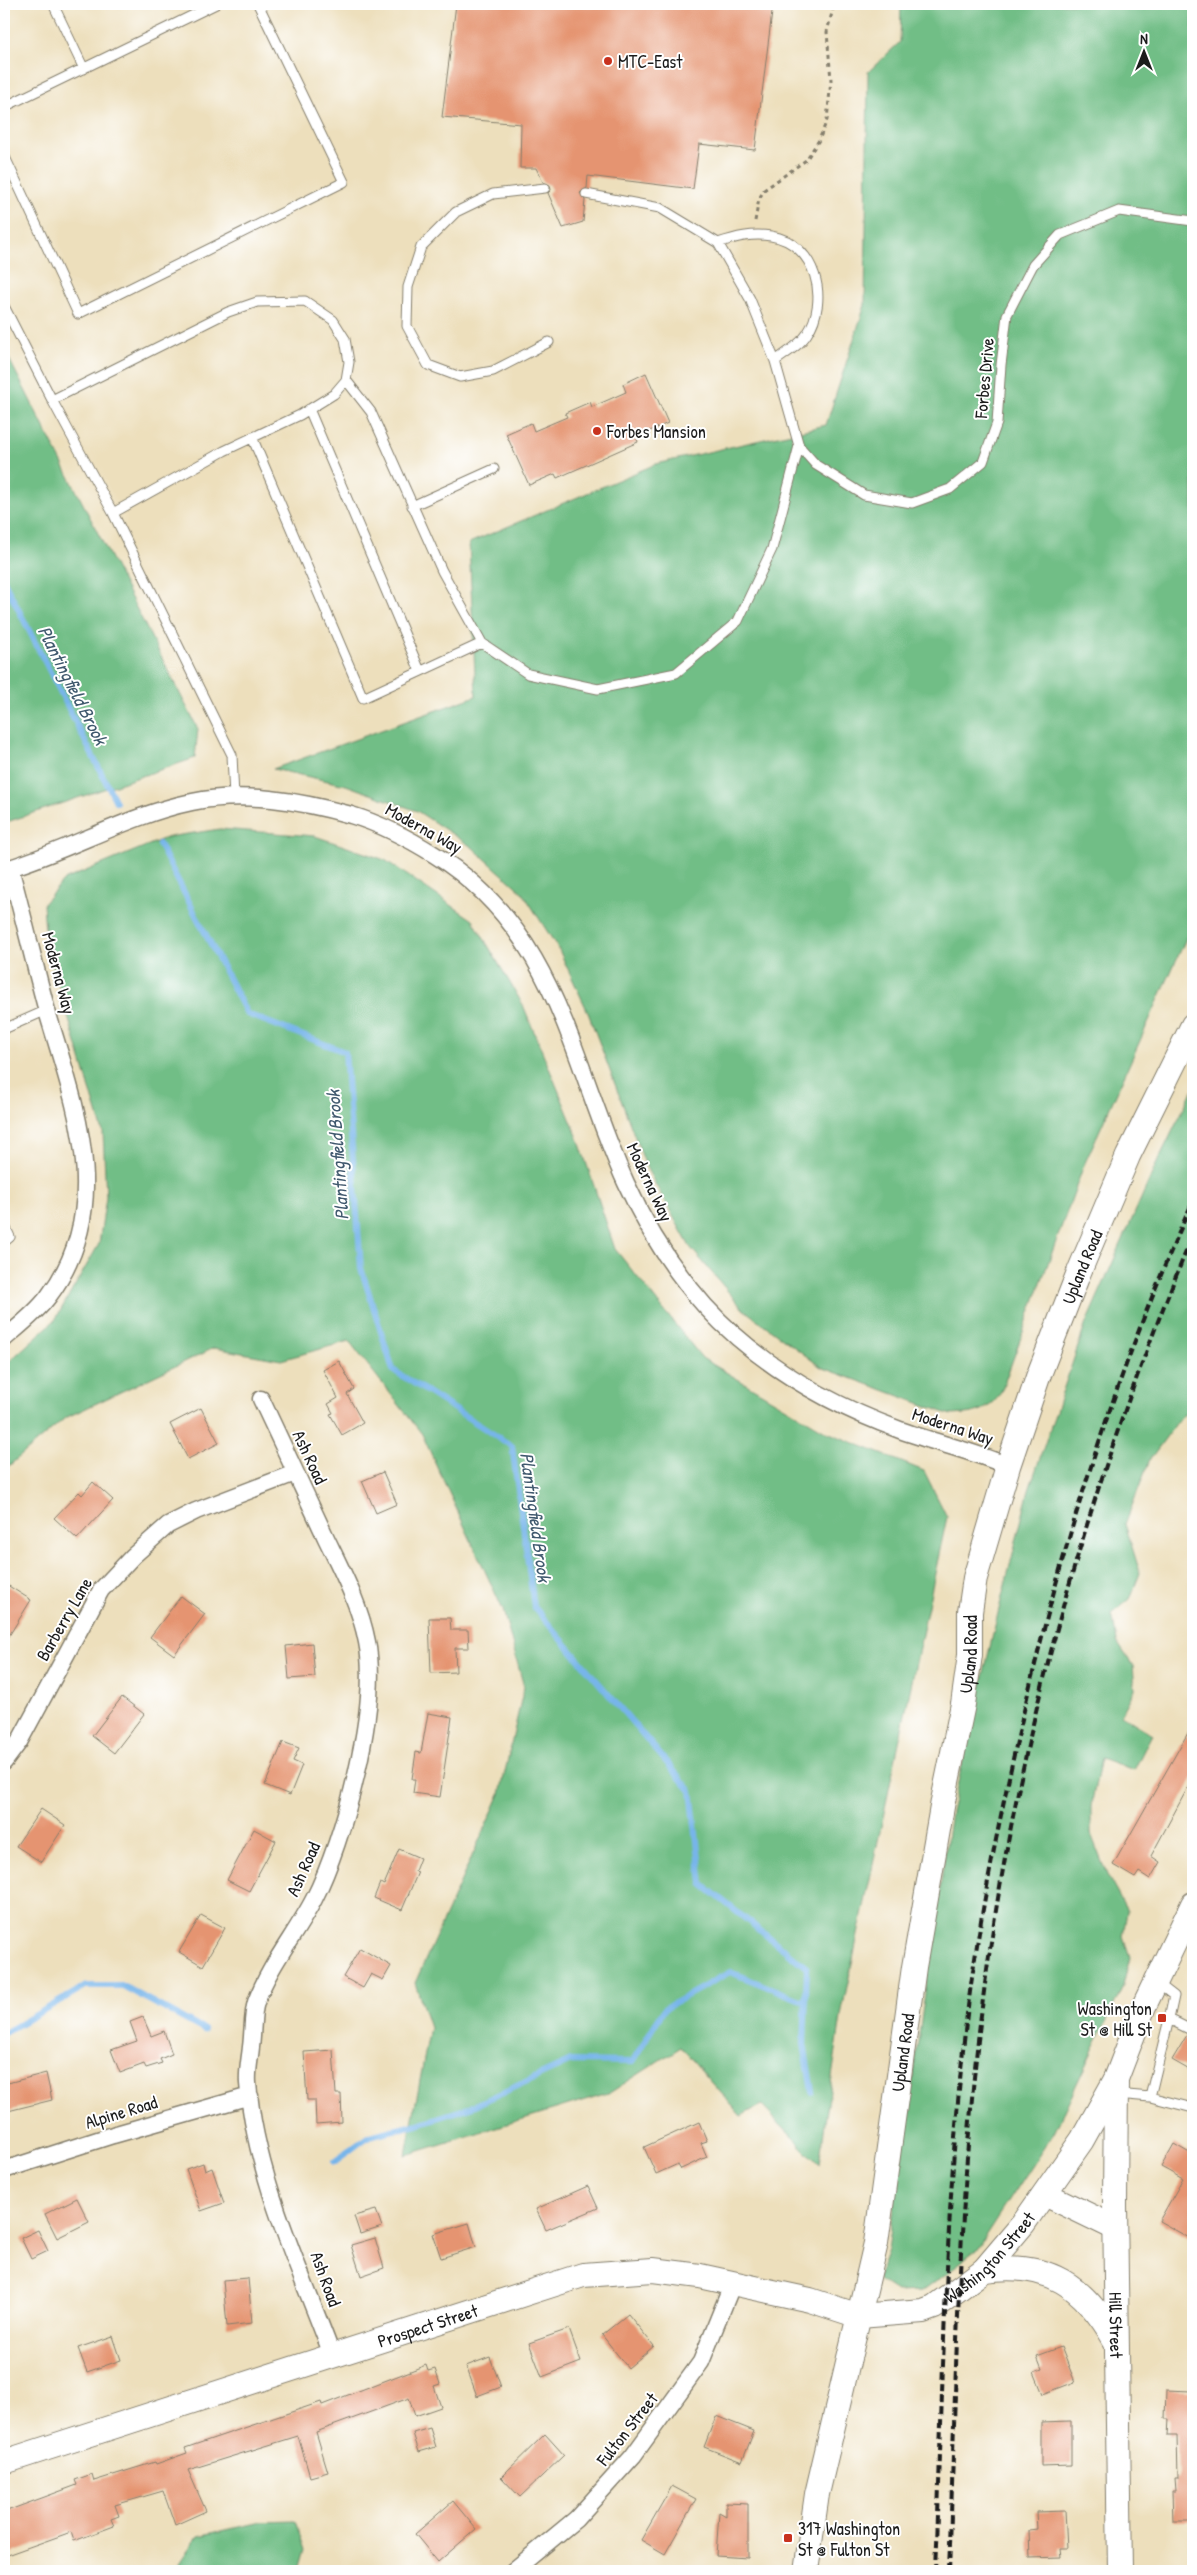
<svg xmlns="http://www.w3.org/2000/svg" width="1197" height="2575" viewBox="0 0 1197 2575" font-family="'Patrick Hand',sans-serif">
	<rect width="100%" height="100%" fill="#fff"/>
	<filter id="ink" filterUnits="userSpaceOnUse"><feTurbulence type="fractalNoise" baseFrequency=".02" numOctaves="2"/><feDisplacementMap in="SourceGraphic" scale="10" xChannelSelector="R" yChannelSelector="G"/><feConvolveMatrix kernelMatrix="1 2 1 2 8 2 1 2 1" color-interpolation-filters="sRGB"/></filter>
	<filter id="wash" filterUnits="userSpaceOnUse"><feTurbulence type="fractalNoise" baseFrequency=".0096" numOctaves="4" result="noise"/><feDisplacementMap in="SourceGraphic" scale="20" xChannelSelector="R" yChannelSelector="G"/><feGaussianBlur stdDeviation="1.12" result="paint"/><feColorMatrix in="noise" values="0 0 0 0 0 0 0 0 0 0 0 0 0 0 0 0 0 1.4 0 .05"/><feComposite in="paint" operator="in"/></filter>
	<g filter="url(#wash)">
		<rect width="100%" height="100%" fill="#eddfbc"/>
		<path fill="#71be86" stroke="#466d51" d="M901,4h292v919l-109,242 -83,227c-11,20 -28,22 -50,23l-130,-48 -78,-58 -53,-62 -43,-78 -60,-159 -28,-60 -36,-57 -51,-46 -55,-36 -71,-26 -73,-16 203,-73 -7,-153 187,-79 170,-39 39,-120 3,-233 32,-30z
			M4,349l194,380 -3,29 -191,65z
			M220,829l95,7 70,24 88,60 50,85 55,133 37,111 87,109 125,74 97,39 23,46 -105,493 -23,154 -58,-59 -20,11 -60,-69 -70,45 -205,63 24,-128 -15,-44 85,-189 24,-107 -21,-77 -81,-176 -73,-93 -68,19 -67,-12 -149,70 -61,52v-104l51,-46 44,-76 7,-47 -3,-65 -57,-188 -3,-40 21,-24 104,-43z
			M1193,1089v319l-12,9 -31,42 -25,65 15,49 -10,26 -18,15 5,28 16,24 2,23 -14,26 31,19 -18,36 -33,-12 -10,48v28l16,41 20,36 -4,25 7,21 -7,29 -69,146 -77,118 -55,41 -26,1 -19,-12 11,-30 63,-438 47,-199 31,-123 57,-167 69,-156z
			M295,2521l10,29 -6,21h-124l23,-35 63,-14z"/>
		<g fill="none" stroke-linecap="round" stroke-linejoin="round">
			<path stroke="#77b5ea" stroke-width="6" d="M4,581l112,221
				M159,844l88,170 98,38 16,216 32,102 119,76 22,161 157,184 11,93 105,84 -3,76 8,48
				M4,2033l82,-47h37l81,44
				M334,2162l35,-26 49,-12 53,-17 100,-46 61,1 33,-54 65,-36 76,30"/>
		</g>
		<g id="blocks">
			<path fill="#e59471" d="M456,4h317l-18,146 -56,-6 -6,45 -105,-13 -1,12 -7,5 5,7 -2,22 -20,6 -15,-35 3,-3 -1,-5 -7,-3 -7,-14h-16l1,-44 -79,-7z
				M646,373l22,50 -32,14 2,5 -81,36 -2,-4 -26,11 -23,-51 25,-11 3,8 33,-14 -2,-4 25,-11 2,5 34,-15 -3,-8z
				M339,1361l15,28 -7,5 16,29 -21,12 -12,-21 3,-1 -5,-9 10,-6 -15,-28z
				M201,1408l18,35 -31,16 -18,-35z
				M383,1472l14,32 -21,9 -14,-32z
				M93,1482l20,18 -36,39 -23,-21 25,-26 3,3z
				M4,1583l27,17 -27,44z
				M181,1596l24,18 -31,41 -24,-18z
				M429,1618h21l1,12h17l1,18h-14l1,24 -25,1z
				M312,1643l3,34 -26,2 -3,-33z
				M122,1697l22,17 -30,39 -22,-17z
				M428,1713l24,4 -12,80 -27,-4 2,-14h-3l4,-27 5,1z
				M1193,1724v54l-42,78 9,6 -10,17 -11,-7 -4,6 -22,-13z
				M283,1742l16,6 -6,13 9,4 -12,30 -25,-10z
				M41,1809l24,16 -24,37 -25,-16z
				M254,1829l22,12 -27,50 -22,-11z
				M399,1849l21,9 -5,13 3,1 -16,38 -28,-12 6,-15 4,2z
				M201,1915l24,13 -22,38 -24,-14z
				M360,1948l31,18 -8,14 -12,-6 -8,14 -20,-11z
				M143,2017l8,19 13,-5 8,23 -12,5 2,4 -16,5 -2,-4 -24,9 -9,-23 26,-9 -7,-19z
				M1187,2035l6,2v35l-21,-12z
				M333,2050l3,44h5l1,28 -26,2 -1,-24h-8l-3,-48z
				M46,2073l6,27 -48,12v-28z
				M699,2122l8,19 -6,2 6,14 -26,12 -3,-5 -22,10 -12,-27z
				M1174,2144l19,11v85l-34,-19 24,-42 -22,-12z
				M203,2163l2,8 7,-3 12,35 -23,8 -15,-42z
				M588,2186l10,22 -52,22 -10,-21z
				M77,2198l12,24 -32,16 -12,-24z
				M376,2210l6,17 -22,7 -6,-18z
				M469,2223l7,24 -35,11 -8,-24z
				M38,2230l10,21 -17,8 -10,-21z
				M375,2238l9,30 -23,8 -10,-31z
				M248,2278l4,45 -25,3 -4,-46z
				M628,2314l26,32 -26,22 -26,-33z
				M569,2329l12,33 -39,15 -13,-34z
				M113,2336l8,24 -34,12 -9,-24z
				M1061,2347l14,35 -32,12 -9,-22 8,-3 -5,-13z
				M490,2357l11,30 -24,9 -11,-30z
				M426,2365l2,6 7,-2 5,15 -6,2 7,21 -26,9 -6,-18 -93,34 12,40 -18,5 -12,-41 -110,34 18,41 -31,14 -12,-34 -48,14 4,11 -8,3 3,7 -40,15 -3,-9 -67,24v-44l73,-27 -2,-5 17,-6 2,7 61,-19 1,2 31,-11 -2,-5 136,-46 1,3z
				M1166,2390l25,1 2,130h-20l-1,-30h4l-1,-13h3l-1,-42h-9l1,-17h-4z
				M716,2416l38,15 -12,31 -38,-15z
				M1071,2421v44l-30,1v-44z
				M430,2428l6,19 -17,5 -6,-19z
				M545,2434l19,21 -44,42 -19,-20z
				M672,2486l24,13 -31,55 -24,-14z
				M453,2501l23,28 -38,33 -23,-28z
				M726,2503l22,1v54l-32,-2 3,-44 7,4z
				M1065,2511l2,37h-7l1,9 -31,1 -1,-28 8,-1 -1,-17z"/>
		</g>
	</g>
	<g filter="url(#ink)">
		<use href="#blocks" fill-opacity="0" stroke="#847e6c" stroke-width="1"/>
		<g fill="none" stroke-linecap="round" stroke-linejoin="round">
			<g stroke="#847e6c" stroke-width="11">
				<path id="lane" d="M53,4l31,65
					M4,107l212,-103
					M4,155l74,159 266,-132 -86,-178
					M545,188l-52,6 -37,18 -35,35 -13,40 -1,39 21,39 32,12 33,-6 56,-29
					M718,243c18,-6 34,-10 53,-7 45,7 59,64 36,98 -7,11 -21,19 -32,27
					M4,306l48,94
					M309,409l111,262
					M252,437l111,261 119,-55 -40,-72 -71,-159 -25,-32
					M799,446l17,19 48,30 48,8 38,-14 33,-27 14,-39 4,-58 6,-50 26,-50 27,-30 59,-24 74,10
					M412,506l82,-37
					M113,513l111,-62 76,-36 34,-21 12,-14 3,-18 -4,-23 -12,-19 -28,-19 -48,1 -29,10 -176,88 61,113 119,242 2,42
					M482,643l46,31 70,15 78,-16 62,-52 34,-72 27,-103 -24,-85 -25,-62 -32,-56 -58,-35 -74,-14
					M4,1029l43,-19
					M4,1224l6,13 -6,5
					M1156,1982l18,14 -5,23
					M1117,2094l33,3 43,11
					M1150,2097l19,-78 24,12"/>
			</g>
			<g stroke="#847e6c" stroke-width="19">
				<path id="street" d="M4,1339c15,-13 32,-26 44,-42 68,-89 27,-191 -1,-286 -13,-48 -24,-96 -37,-143 62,-19 119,-53 182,-66 53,-11 108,-1 159,13 30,9 57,23 84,40 123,76 136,207 191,328 20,44 46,86 79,123 54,59 121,97 195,124 36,13 73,21 108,36
					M261,1399c22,46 43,92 65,139 16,33 34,67 41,104 13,65 -23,198 -53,257 -18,35 -44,65 -58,103 -4,13 -3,31 -5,45 -1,11 -4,24 -3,36 7,92 52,186 84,272
					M4,1762l15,-20 82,-152 32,-34 35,-31 28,-14 99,-38
					M4,2170l109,-35 137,-39
					M513,2571l63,-52 57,-63 68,-94 32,-79"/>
			</g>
			<g stroke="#847e6c" stroke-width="26">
				<g id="secondary">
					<path id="s1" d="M1116,2079l-1,126 5,366"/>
					<path d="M1045,2194l70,34"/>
					<path d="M984,2270c64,-9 100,15 131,70"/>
					<path id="s2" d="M4,2462l579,-187 70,-5 47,6 110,24 49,16 64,-5 11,-4 50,-37 39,-46 59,-84 34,-61 28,-73 49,-102"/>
					<path id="s3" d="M806,2571l11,-77 59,-251 38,-276 29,-166 20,-97 7,-49v-43l5,-34 33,-112 30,-89 41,-105 49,-116 65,-131"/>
				</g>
			</g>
			<path stroke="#847e6c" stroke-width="3" stroke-dasharray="4 4" stroke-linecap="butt" d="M755,221l4,-22 5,-9 42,-30 13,-20 8,-20 4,-40 -4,-48 7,-27"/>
			<use href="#lane" stroke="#fff" stroke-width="9"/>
			<use href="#street" stroke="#fff" stroke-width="16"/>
			<use href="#secondary" stroke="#fff" stroke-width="24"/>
			<path stroke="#1c1c1c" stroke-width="4" stroke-dasharray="8 4" stroke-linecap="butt" d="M936,2571c7,-185 9,-372 31,-557 12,-93 30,-185 51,-277 41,-184 97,-364 175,-536
				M949,2571c7,-185 9,-371 32,-556 33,-268 107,-532 212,-780"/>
		</g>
	</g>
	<g fill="#c8321e" stroke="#fff" stroke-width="2">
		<circle cx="608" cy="61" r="5"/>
		<circle cx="597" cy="431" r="5"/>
		<rect x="1157" y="2013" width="10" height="10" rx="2.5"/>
		<rect x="783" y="2533" width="10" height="10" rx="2.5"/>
	</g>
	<g text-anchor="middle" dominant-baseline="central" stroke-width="4" stroke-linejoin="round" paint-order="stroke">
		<g font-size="18" fill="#1c1c1c" stroke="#fff" text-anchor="start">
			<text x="618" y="61">MTC-East</text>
			<text x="607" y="431">Forbes Mansion</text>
			<text x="1152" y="2008" text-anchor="end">Washington<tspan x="1152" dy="21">St @ Hill St</tspan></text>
			<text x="798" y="2528">317 Washington<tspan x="798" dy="21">St @ Fulton St</tspan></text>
		</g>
		<g font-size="18" fill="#1c1c1c" stroke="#fff">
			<text transform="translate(984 378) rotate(-85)">Forbes Drive</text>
			<text transform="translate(424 828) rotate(29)">Moderna Way</text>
			<text transform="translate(59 973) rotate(75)">Moderna Way</text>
			<text transform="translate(650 1182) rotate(65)">Moderna Way</text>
			<text stroke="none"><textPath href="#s3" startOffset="1338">Upland Road</textPath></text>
			<text transform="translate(953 1426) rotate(18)">Moderna Way</text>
			<text transform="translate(310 1457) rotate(65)">Ash Road</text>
			<text transform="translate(64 1619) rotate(-60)">Barberry Lane</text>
			<text stroke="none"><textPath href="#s3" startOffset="932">Upland Road</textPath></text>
			<text transform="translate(303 1869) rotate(-66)">Ash Road</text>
			<text stroke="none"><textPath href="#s3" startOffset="528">Upland Road</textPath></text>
			<text transform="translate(121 2112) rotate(-17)">Alpine Road</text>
			<text stroke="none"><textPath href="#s2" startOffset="1041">Washington Street</textPath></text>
			<text transform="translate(326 2279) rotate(70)">Ash Road</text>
			<text stroke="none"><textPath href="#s2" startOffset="445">Prospect Street</textPath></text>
			<text stroke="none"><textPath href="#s1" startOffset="246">Hill Street</textPath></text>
			<text transform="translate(627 2429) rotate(-52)">Fulton Street</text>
		</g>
		<g font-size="19" font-style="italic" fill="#40596e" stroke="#fff">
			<text transform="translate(73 685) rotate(63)">Plantingfield Brook</text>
			<text transform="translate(337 1155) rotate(-94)">Plantingfield Brook</text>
			<text transform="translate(536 1517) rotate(82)">Plantingfield Brook</text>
		</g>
	</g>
	<rect width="1197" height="2575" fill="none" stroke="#fff" stroke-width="20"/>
	<g transform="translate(1144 52)" stroke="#ffffff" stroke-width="4" paint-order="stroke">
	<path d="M0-4L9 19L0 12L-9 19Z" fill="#1c1c1c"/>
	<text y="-8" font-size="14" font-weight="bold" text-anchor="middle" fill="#1c1c1c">N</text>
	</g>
</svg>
